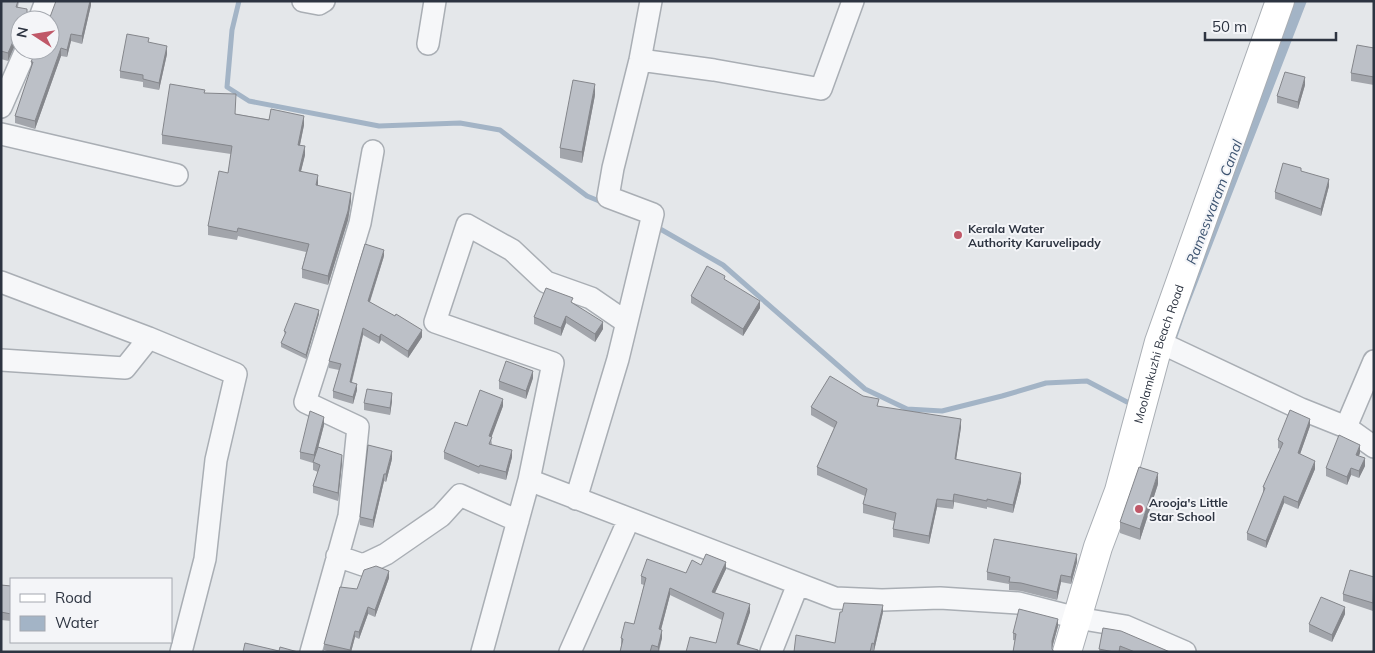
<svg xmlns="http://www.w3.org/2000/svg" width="1375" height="653" viewBox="0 0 1375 653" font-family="Mulish,sans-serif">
	<rect width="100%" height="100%" fill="#e4e7ea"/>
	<path fill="#a3b4c6" d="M1292,1h15l-122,314 -101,293 58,-199z"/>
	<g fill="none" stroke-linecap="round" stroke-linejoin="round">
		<path stroke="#a3b4c6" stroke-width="5" d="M239,1l-7,29 -5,57 22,14 130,25 81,-3 40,7 87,66 17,7
			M655,226l68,39 142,124 42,20 35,2 60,-15 44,-13 41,-2 40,21"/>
		<g stroke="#a9aeb4" stroke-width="24">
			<path id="street" d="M303,1l16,3 5,-3
				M39,20l7,-19
				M428,44l7,-43
				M640,60l74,10 107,19 32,-88
				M1,107l25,-57
				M1,134l176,41
				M1,282l148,56 87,36 -20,86 -11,99 -24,93
				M1159,342l142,67 45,18 28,20
				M1,360l124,8 24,-30
				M1346,427l28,-66
				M529,480l306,118 47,2 58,-2 78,5 59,15 48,8 60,26
				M576,499l42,-140 35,-145 -45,-17 5,-29 27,-108 11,-59
				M337,556l26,9 23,-11 55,-38 19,-21 58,26
				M311,652l38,-136 9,-89 -53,-25 16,-50 39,-129 13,-72
				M482,652l47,-172 24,-117 -118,-41 32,-97 45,25 34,32 45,16 35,24
				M570,652l59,-133
				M771,652l27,-68"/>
		</g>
		<g stroke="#a9aeb4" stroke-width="30">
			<g id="secondary">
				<path id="s1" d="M1067,652l31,-105 21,-56 40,-149 121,-341"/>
			</g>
		</g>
		<use href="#street" stroke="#f6f7f9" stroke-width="21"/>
		<use href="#secondary" stroke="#fff" stroke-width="28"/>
	</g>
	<path fill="#a2a5ab" d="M1,1h18l-1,6 2,13v19l-5,6 -7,16 -7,-2z
		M91,1v4l-9,39 -11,-3 -4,16 -6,-1 -26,73 -20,-6v-7l16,-47v-7z
		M149,43l18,11 -8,36 -16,-3v-5l-23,-4v-7z
		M1374,48v37l-23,-4v-8z
		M1305,85l-7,24 -21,-6v-7z
		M205,93l31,21 68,11 -4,20 5,10 -4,16 17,13v1l33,16 -3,19 -20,65 -26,-7v-9l4,-17 -68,-16 -1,4 -29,-5v-9l20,-53 3,-19 -69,-10v-9z
		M595,95l-13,68 -22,-5v-10z
		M1301,171l28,15 -8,30 -46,-17v-7z
		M384,256l-14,46 52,35 -14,21 -27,-18 -2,4 -16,-9 -11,47 5,8 -4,14 -20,-6v-7l6,-21 -10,-2v-7z
		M691,296l69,12 -17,28 -52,-33z
		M573,303l30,26 -8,13 -29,-19 -5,13 -27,-12v-7z
		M319,314l-13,45 -25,-12v-4l4,-8 -1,-4z
		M533,378l-7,21 -27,-10v-8z
		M392,401l-2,14 -26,-5v-7z
		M503,406l-12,31 1,8 20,12 -6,23 -26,-7 -1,1 -35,-15v-7l23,-26z
		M811,407h68l82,20 -5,32 65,23 -8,31 -26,-6v2l-33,-7 -1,7 -16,-2 -8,37 -36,-7v-8l1,-8 -31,-8v-9l2,-8 -48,-21v-8l17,-39 -23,-13z
		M324,425l-6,23 24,15 -4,38 -25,-8v-7l5,-14 -5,-2v-7l-13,-4v-7z
		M1310,426l-10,28 15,15 -17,40 -14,-6 -18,45 -19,-8v-7l16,-39v-7l17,-38 -2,-1v-8z
		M1360,453l-1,3 6,10 -6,12 -8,-3 -4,10 -21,-9v-8z
		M392,459l-6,23 -2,-1 -11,47 -13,-3v-8z
		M1158,484l-18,56 -20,-7v-11z
		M1077,562l-6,22 -10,-2 -4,18 -36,-9 -12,-1v-6l-22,-4v-8z
		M701,565l25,4 -11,24 35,19 -11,32 19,8 -42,-9 6,-23 -52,-25 -9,35 1,8 -3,14h-39l1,-6v-8l13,-14 10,-39 -3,-1v-8l45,-3z
		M1374,577l-1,34 -30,-10v-7z
		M389,578l-14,39 -7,-3 -9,25 -4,-2 -4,15h-21l-6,-2v-6l33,-55z
		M1,585l10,1v35l-10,-1z
		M883,612l-9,39 -39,-8z
		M1345,614l-13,28 -23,-10v-8z
		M1058,626l-6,22 -39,-8v-7z
		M1103,628l67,24h-71z"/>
	<path fill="#84868b" d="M90,1h1v4l-9,39v-8z
		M19,32h1v7l-5,6 -7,16v-8l7,-16z
		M71,34v7l-4,16v-7z
		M167,46v8l-8,36v-7z
		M61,48v8l-26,73v-8z
		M1305,77v8l-7,24v-7z
		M595,84v11l-13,68v-11z
		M304,116v9l-6,29v-9z
		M305,146v9l-6,24v-8z
		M318,175v9l-2,10v-9z
		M1329,179v7l-8,30v-7z
		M351,193v8l-3,19 -20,65v-9z
		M384,250v6l-16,51v-6z
		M760,301v7l-17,28v-7z
		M319,310v4l-13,45v-4z
		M566,316v7l-5,13v-8z
		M603,322v7l-8,13v-8z
		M363,328v7l-13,53v-6z
		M422,330v7l-14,21v-7z
		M381,334v6l-2,4v-7z
		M533,371v7l-7,21v-8z
		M357,384v6l-4,14v-7z
		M392,393v8l-2,14v-7z
		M503,399v7l-14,38v-8z
		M324,417v8l-10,38v-8z
		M961,419v8l-6,40v-8z
		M1310,419v7l-12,34v-7z
		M1360,445v8l-4,9v-7z
		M512,450v7l-6,23v-8z
		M392,451v8l-6,23v-8z
		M342,455v8l-4,38v-8z
		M1365,458v8l-6,12v-7z
		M1315,461v8l-17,40v-7z
		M1351,468v7l-4,10v-8z
		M1021,473v9l-8,31v-8z
		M1158,473v11l-18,56v-11z
		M384,474v7l-11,47v-8z
		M954,494v8l-1,7v-8z
		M1284,496v7l-18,45v-7z
		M937,499v8l-8,37v-8z
		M1077,554v8l-6,22v-7z
		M726,562v7l-14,30v-7z
		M389,571v7l-14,39v-7z
		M1061,575v7l-4,18v-8z
		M670,588v7l-11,42v-8z
		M750,604v8l-13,39v-7z
		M883,605v7l-9,39v-7z
		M368,607v7l-9,25v-7z
		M1345,607v7l-13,28v-7z
		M1058,619v7l-6,22v-7z
		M662,630v8l-4,14v-5z
		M355,631v6l-4,15h-1z"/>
	<path fill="#bcc0c7" stroke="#84868b" d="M1,1h17l-2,6 11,2v6l2,5h-9v12l-5,5 -7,16 -7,-2z
		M56,1h34l-8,35 -11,-2 -4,16 -6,-2 -26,73 -20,-5 18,-54h-2l5,-12h14v-30h-2l2,-3z
		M127,34l22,4 -1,4 19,4 -8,37 -16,-4v-4l-23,-4z
		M1357,45l17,3v29l-23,-4z
		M1285,72l20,5 -7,25 -21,-6z
		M573,80l22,4 -13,68 -22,-4z
		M170,84l35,6 -1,3 32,1 -1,20 34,6 2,-11 33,7 -6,29 7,1 -6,25 19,4 -2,10 35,8 -3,18 -20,65 -26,-7 7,-25 -71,-16 -1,4 -29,-6 11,-55 9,2 4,-27 -70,-11z
		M1283,163l18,5v3l28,8 -8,30 -46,-17z
		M365,244l19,6 -16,51 27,15 1,-2 26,16 -14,21 -27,-17 -2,3 -16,-9 -13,54 7,2 -4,13 -20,-6 8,-27 -12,-3z
		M707,266l18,10 -1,3 36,22 -17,28 -52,-33z
		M546,288l27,10 -2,4 32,20 -8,12 -29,-18 -5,12 -27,-11z
		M295,303l24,7 -13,45 -25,-12 5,-11 -2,-1z
		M506,361l27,10 -7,20 -27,-10z
		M830,376l33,20 16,3 -2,7 84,13 -6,40 66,14 -8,32 -26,-6v2l-33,-7 -1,7 -16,-2 -8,37 -36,-7 3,-16 -33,-9 4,-15 -50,-22 20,-45 -26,-15z
		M367,389l25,4 -2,15 -26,-5z
		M480,390l23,9 -14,37 3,1 -3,7 23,6 -6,22 -26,-7 -1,2 -35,-15 11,-30 12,4z
		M1290,410l20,9 -12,34 17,8 -17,41 -14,-6 -18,45 -19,-8 18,-45 -2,-1 20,-44 -5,-3z
		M310,411l14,6 -10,38 -14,-3z
		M1339,435l21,10 -4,10 9,3 -6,13 -8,-3 -4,9 -21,-9z
		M368,445l24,6 -6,23h-2l-11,46 -13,-3z
		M318,447l24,8 -4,38 -25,-7 7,-21 -7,-3z
		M1139,467l19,6 -18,56 -20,-7z
		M994,539l83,15 -6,23 -10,-2 -4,17 -36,-9 -12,-1 1,-5 -23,-5z
		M706,554l20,8 -14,30 38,12 -13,40 21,6v2h-72l4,-15 26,6 8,-30 -54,-25 -11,41 3,1 -4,17 -6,-2 -2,7h-30l3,-13 -2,-1 4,-16 9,2 12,-46 -5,-2 6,-17 39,14 6,-13 9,5z
		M376,566l13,5 -14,39 -7,-3 -9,25 -4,-1 -5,19 -26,-6 16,-57 17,2 7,-19z
		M1350,570l24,7 -1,26 -30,-9z
		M1,585l10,1v28l-10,-2z
		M1321,597l24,10 -13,28 -23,-11z
		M844,603l39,2 -9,39 -2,-1 -2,9h-76l2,-17 39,8 5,-31h2z
		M1019,609l39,10 -6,22v8l2,3h-41l3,-18 -3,-1z
		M1103,628l18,3 49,21h-35l-15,-6 -1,6h-5l-15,-3z
		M245,643l34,8 1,-4 18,5h-55z"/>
	<g fill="#c05868" stroke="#f4f5f8" stroke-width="2">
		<circle cx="958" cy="235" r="5"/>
		<circle cx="1139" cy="509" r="5"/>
	</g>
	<g text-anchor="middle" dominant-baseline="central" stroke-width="4" stroke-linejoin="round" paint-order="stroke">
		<g font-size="12" font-weight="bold" fill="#2d3441" stroke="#f4f5f8" text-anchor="start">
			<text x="968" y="228">Kerala Water<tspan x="968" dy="14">Authority Karuvelipady</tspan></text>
			<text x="1149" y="502">Arooja's Little<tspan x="1149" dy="14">Star School</tspan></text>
		</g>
		<g font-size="12" fill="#2d3441" stroke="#f4f5f8">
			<text stroke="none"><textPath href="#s1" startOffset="312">Moolamkuzhi Beach Road</textPath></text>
		</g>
		<g font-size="14" font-style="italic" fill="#3c5370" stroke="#f4f5f8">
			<text transform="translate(1214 202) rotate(-69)">Rameswaram Canal</text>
		</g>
	</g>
	<rect width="1375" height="653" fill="none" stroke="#2d3441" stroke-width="5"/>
	<rect x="10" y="578" width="162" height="65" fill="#f4f5f8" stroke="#a4a8af"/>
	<rect x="20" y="594" width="25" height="8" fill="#ffffff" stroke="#a4a8af"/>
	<text x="55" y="603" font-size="15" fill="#2d3441">Road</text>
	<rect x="20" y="616" width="25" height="15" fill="#a3b4c6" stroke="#a4a8af"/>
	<text x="55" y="628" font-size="15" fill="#2d3441">Water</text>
	<g transform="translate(35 35) rotate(282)"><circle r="24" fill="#f4f5f8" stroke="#a4a8af"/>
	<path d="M0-4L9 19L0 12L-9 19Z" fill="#c05868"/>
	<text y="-8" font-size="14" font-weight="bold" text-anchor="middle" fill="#2d3441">N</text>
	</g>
	<path d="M1205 32v8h131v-8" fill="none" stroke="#2d3441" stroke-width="2.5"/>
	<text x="1212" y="32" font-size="15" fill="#2d3441" stroke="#f4f5f8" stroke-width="4" paint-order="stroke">50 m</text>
</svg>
